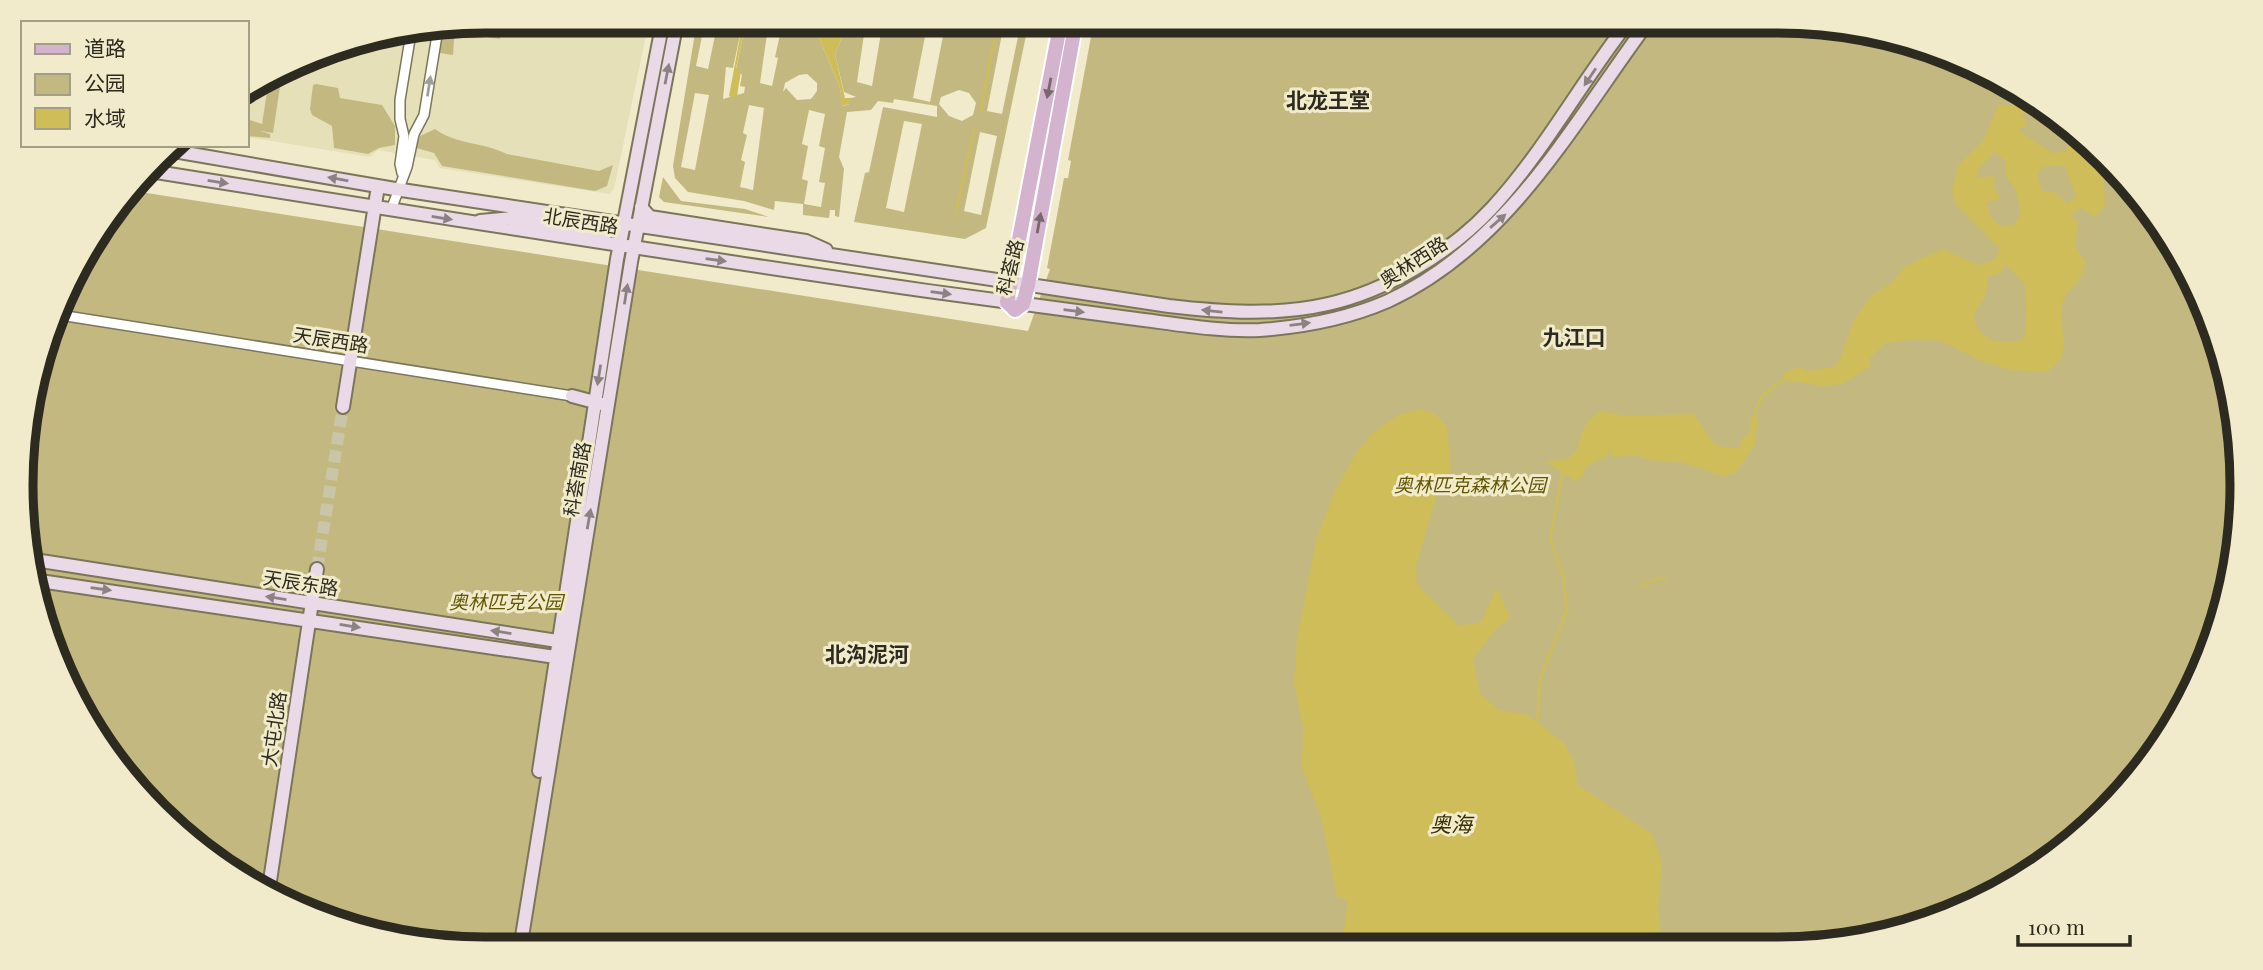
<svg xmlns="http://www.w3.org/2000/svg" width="2263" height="970" viewBox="0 0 2263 970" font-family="'Playfair Display','Noto Sans SC',serif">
	<rect width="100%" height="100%" fill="#f1ebcb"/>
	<path fill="#e6e0b9" d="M485,21h164l-35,168 -5,5 -169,-26 -5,-8 -57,-10 -8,7 -123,-20v-49l6,-5 82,-37z"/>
	<path fill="#c3b980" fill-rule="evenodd" d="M485,21h18l-3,18 -38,-6 2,-8z
		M697,21h8l-9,45 12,3 10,-48h25l-10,47 -7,-1 -3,32 21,-6 1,-6 -5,-1 2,-11 -6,-6 10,-48h19l-1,5 4,1 -8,56 12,3 6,-28 -3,-1 6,-27 -3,-1 1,-8h33l28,67 3,18 7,-2v-6l6,-1 -12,-5 -9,-38 14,-33h17l-9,61 15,4 11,-65h45l-15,77 17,4 16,-81h83l-43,207 -21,11 -111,-17 11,-49 4,-1 14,-65 54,10v-11l-43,-7 -1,4 -15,-2 -7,9 -24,2 -8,45 5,12 -5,48 -4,-1v-6h-5l-1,8 -26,-3v-11l-28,-3 -1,9 -30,-9 -56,-9 -13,-14 -2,-12zM1003,29l16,3 -17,82 -15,-3zM807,74l10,9v8l-6,8 -14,1 -11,-12 -3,4 2,-9 14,-8zM959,90l10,3 7,10 -3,12 -11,6 -13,-5 -10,-12 2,-7zM695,93l14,2 -14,75 -14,-3zM749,105l15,3 -11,82 -13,-3 5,-25 -4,-2 6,-25 -4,-2zM809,110l16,4 -6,32 6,2 -6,34 6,1 -4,24 -17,-3 4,-23 -6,-2 6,-33 -6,-2zM904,121l18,3 -18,88 -18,-4zM980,132l17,4 -16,79 -17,-4z
		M1094,21h684l150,25 82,37 74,53 62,67 48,77 32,85 15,90 -3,91 -21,89 -71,132 -85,86 -105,61 -117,31 -1354,4 -150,-25 -82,-37 -74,-53 -96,-117 -37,-82 -21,-89 5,-151 53,-142 51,-62 894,140 22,-62 -3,-1 17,-90h4l3,-17 -3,-1z
		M455,26l-2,29 -13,-2 4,-25z
		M316,84l22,4 2,10 42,7 13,21v19l-16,3 -11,6 -34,-6 -2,-22 -20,-11 -2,-6 3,-24z
		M268,85l12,2 -7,46 -13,-2 10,3v4l-23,-2v-17l15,5z
		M435,129c22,16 48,13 72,25l92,17 14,-6 -6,21 -12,5 -153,-25 -8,-13 -18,-5 4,-12z
		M663,177l18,24 64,8 24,8 -105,-15 -5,-5z"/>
	<path fill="#cebd58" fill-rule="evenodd" d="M743,21h3l-10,47 5,3 -4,25 -4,2 -4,-2z
		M812,21h37l-14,33 10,44h5v6l-8,2 -2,-18z
		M2012,98l24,4 -1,12h-14v3l5,1 -1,9h-7l3,5 33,22 11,-3 11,-21 27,28 2,47 -10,12 -14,-9 -10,7 7,9 -3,22 11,17c-2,18 -22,26 -24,43 -4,24 14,48 -15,66l-37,-2 -31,-10 -38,-19 -24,-2 -32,4 -16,16 2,7 -29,18 -17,2 -41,-6 -1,-6 16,-7 9,4 25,-4 6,-6 15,-41 18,-25 22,-14 11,-15 38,-17 35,16 18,-6 4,-10 -44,-45 -4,-13 6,-25 25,-25 16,-37 12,2zM1995,151l11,11v13l10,15 5,25 -6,9 -13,3 -10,-8 -6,-16 15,-5 -7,-11 -1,-11 -17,2 3,-10zM2046,166h19l11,30 -8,8 -14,-12 -12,-1 -5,-18zM2006,264l19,21c2,8 2,46 -2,54 -20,8 -47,2 -49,-24l12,-21 2,-17 12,-4z
		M1420,409l15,5 12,13 4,42 -13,21 -22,77 1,18 42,41 22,-4 16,-34 13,30 -16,13 -21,28 7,35 19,16 29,5 37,29 9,17 4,24 74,49 10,28 -4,48 4,35 -320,1 6,-46 -11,-3 -15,-77 -20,-53 1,-40 -9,-43 3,-45 20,-102 18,-46 21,-38 19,-22 23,-16z
		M1602,411l23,5 69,-2 21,31 15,3 11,-1 -1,-6 8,-6 4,-19 6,1 -3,27 -20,30 -7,-1 -3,4 -43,-15 -33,-2 -12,-5 -24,2 -4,-10v8l-21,10 -10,17 -33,-20c7,-2 16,-1 22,-4 20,-8 6,-34 35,-47z"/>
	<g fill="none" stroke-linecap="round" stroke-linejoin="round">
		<path stroke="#cebd58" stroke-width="2.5" d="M981,110l16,-86
			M956,212l18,-82
			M1754,418c4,-21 12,-29 31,-38
			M1641,586l16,-8 9,1
			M1537,722l3,-43 27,-69 -4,-35 -13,-36 13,-69"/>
		<path stroke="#cac5a9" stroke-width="12" stroke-dasharray="12 6" stroke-linecap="butt" d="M317,569l26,-162"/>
		<g stroke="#7b765a" stroke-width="12">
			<path id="street" d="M402,173l-2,-9 4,-28 -4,-17v-19l11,-67
				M391,210l16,-43 7,-33 10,-19 14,-86
				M60,315l512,81"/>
		</g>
		<g stroke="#7b765a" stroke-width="16">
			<path id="secondary" d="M168,150l227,39 774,117c52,6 107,10 159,-2 58,-13 122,-51 163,-95 53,-57 90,-127 138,-188
				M150,171c250,40 500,80 750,116 76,11 152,21 229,31 42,5 88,14 131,12 42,-3 89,-12 128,-29 121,-56 185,-178 261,-280
				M641,207l9,10 156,24 20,9
				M480,221l34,-3 91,14 14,-3 7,-6
				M572,396l30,8
				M343,407l35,-221
				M28,559l536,83
				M33,580l529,78
				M539,771l78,-512 46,-238
				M268,894l49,-325
				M520,949l111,-687 46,-241"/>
		</g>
		<g stroke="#fff" stroke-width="18">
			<path id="primary" d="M1061,21l-54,281 8,8 8,-6 5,-19 48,-264"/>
		</g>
		<use href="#street" stroke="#fff" stroke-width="9"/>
		<use href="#secondary" stroke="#ead9e7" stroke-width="12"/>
		<use href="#primary" stroke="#d4b3cf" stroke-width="14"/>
	</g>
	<defs><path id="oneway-solid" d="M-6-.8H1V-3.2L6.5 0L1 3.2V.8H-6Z" transform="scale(1.75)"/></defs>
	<g fill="#8c8283">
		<use href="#oneway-solid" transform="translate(667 74) rotate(-79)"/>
		<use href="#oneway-solid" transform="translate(1590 77) rotate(124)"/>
		<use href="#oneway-solid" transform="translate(338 179) rotate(-170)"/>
		<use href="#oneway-solid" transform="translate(218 182) rotate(9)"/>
		<use href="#oneway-solid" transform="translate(442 218) rotate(9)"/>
		<use href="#oneway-solid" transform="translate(1498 221) rotate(-41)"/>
		<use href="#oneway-solid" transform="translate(716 260) rotate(8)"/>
		<use href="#oneway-solid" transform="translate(941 293) rotate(8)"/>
		<use href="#oneway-solid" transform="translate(626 294) rotate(-81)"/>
		<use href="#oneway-solid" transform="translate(1074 311) rotate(7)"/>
		<use href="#oneway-solid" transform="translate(1212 311) rotate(-174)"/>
		<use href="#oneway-solid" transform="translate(1300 324) rotate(-7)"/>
		<use href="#oneway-solid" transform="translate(599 375) rotate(99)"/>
		<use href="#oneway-solid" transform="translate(589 519) rotate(-80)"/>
		<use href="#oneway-solid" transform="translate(101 589) rotate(8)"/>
		<use href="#oneway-solid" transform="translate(276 598) rotate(-171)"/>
		<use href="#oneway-solid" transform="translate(350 626) rotate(9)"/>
		<use href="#oneway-solid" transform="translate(501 632) rotate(-171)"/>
	</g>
	<use fill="#a0a09a" href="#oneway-solid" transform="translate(429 86) rotate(-81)"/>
	<g fill="#78686e">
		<use href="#oneway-solid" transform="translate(1049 88) rotate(101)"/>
		<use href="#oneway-solid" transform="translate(1039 223) rotate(-80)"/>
	</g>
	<g text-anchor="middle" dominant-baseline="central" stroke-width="6" stroke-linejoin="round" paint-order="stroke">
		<g font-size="19" fill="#2d2b1f" stroke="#f1ebcb">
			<text transform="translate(581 220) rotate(9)">北辰西路</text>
			<text transform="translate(1413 261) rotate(-33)">奥林西路</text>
			<text transform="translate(1009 267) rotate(-76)">科荟路</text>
			<text transform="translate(331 339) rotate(9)">天辰西路</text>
			<text transform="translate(576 479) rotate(-80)">科荟南路</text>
			<text transform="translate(301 582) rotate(9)">天辰东路</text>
			<text transform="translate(273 729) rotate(-82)">大屯北路</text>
		</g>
		<g font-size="19" font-style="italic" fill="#625604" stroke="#f1ebcb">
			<text x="1470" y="484">奥林匹克森林公园</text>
			<text x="506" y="601">奥林匹克公园</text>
		</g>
		<g font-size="21" font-weight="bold" fill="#2d2b1f" stroke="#f1ebcb">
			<text x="1328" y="99">北龙王堂</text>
			<text x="1574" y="336">九江口</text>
			<text x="867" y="653">北沟泥河</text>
		</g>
		<g font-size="21" font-style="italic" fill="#362e01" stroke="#f1ebcb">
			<text x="1451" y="823">奥海</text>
		</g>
	</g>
	<path d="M0 0H2263V970H0ZM485 33H1778A452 452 0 0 1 2230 485V485A452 452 0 0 1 1778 937H485A452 452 0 0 1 33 485V485A452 452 0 0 1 485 33Z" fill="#f1ebcb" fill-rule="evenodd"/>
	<path fill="none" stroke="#2d2b1f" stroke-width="9" d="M485 33H1778A452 452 0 0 1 2230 485V485A452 452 0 0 1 1778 937H485A452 452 0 0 1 33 485V485A452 452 0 0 1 485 33Z"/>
	<rect x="21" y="21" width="228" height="126" fill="#f1ebcb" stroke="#a39e86" stroke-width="2"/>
	<rect x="35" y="44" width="35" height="10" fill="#d4b3cf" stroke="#a39e86" stroke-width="2"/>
	<text x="84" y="56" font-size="21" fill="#2d2b1f">道路</text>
	<rect x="35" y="74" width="35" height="21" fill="#c3b980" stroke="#a39e86" stroke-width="2"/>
	<text x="84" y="91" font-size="21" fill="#2d2b1f">公园</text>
	<rect x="35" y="108" width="35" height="21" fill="#cebd58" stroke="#a39e86" stroke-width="2"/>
	<text x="84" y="126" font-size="21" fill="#2d2b1f">水域</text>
	<path d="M2018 935v10h112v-10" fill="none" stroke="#2d2b1f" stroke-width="3.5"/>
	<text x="2028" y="935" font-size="21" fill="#2d2b1f" stroke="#f1ebcb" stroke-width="5" paint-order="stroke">100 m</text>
</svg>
